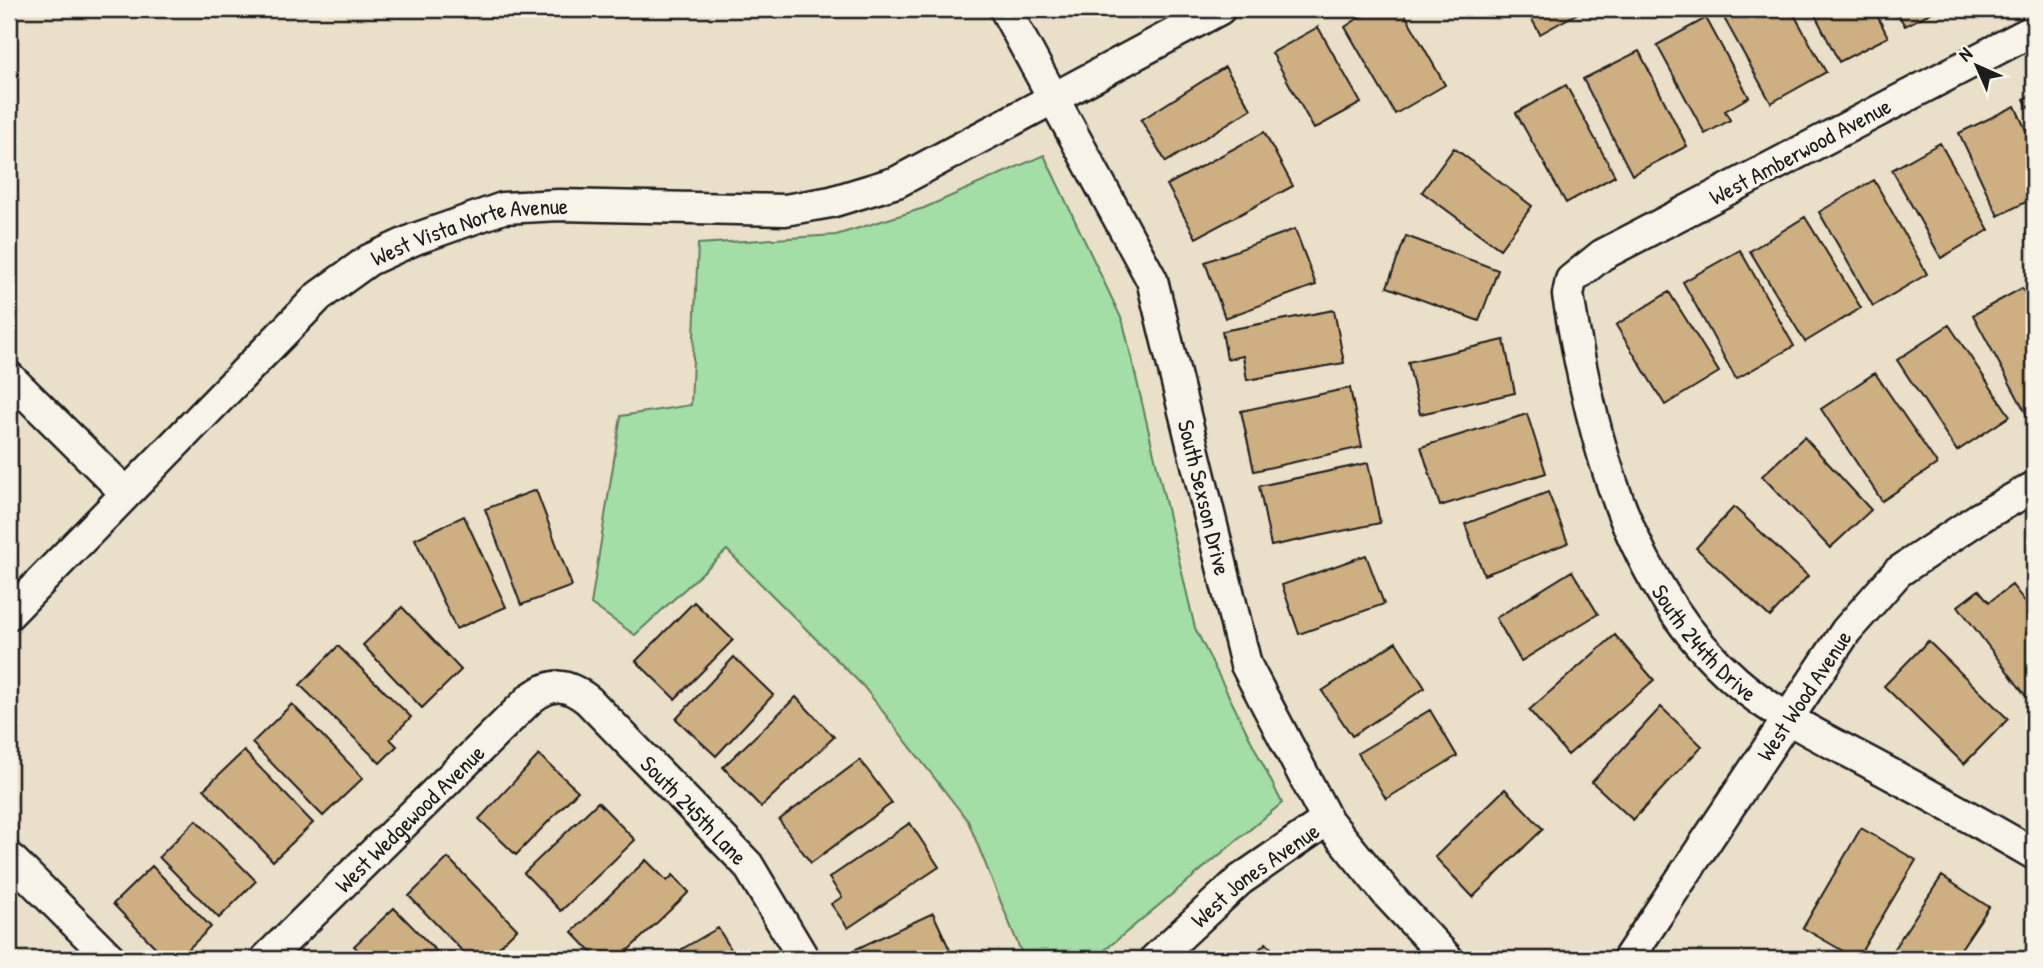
<svg xmlns="http://www.w3.org/2000/svg" width="2043" height="968" viewBox="0 0 2043 968" font-family="'Patrick Hand',sans-serif">
	<rect width="100%" height="100%" fill="#eadfc9"/>
	<filter id="ink" filterUnits="userSpaceOnUse"><feTurbulence type="fractalNoise" baseFrequency=".0143" numOctaves="2"/><feDisplacementMap in="SourceGraphic" scale="14" xChannelSelector="R" yChannelSelector="G"/><feConvolveMatrix kernelMatrix="1 2 1 2 8 2 1 2 1" color-interpolation-filters="sRGB"/></filter>
	<g filter="url(#ink)">
		<path fill="#a2dea5" stroke="#5f7d60" stroke-width="2" d="M1044,155l79,167 72,306 87,175 -188,156h-70l-56,-138 -105,-135 -136,-136 -92,85 -44,-31 30,-188 70,-11 7,-161 138,-9 88,-27z"/>
		<path fill="#cdaf82" stroke="#1c1c1c" stroke-width="2" d="M1372,9h30l43,76 -50,29 -50,-87z
			M1526,9h59l-45,25z
			M1719,9h72l35,63 -55,31z
			M1812,9h62l14,28 -49,25z
			M1895,9h43l-33,17z
			M1706,18l43,79 -24,14 5,9 -25,14 -48,-89z
			M1318,27l43,76 -47,26 -42,-76z
			M1639,51l48,95 -55,29 -49,-96z
			M1225,67l26,42 -85,53 -25,-42z
			M1566,85l49,91 -49,27 -50,-90z
			M2034,93v24l-10,-18z
			M2015,106l19,42v50l-36,18 -39,-83z
			M1264,132l29,54 -97,52 -29,-53z
			M1940,143l49,87 -48,28 -49,-88z
			M1454,148l78,58 -32,43 -78,-57z
			M1874,180l53,94 -54,32 -54,-94z
			M1805,217l56,91 -56,34 -55,-91z
			M1295,229l21,56 -91,33 -20,-56z
			M1406,236l92,34 -19,51 -92,-34z
			M1740,250l54,96 -58,33 -53,-97z
			M2022,288l12,22v102l-7,3 -54,-100z
			M1669,292l50,80 -54,33 -49,-80z
			M1334,310l10,53 -97,17 -4,-24 -16,3 -5,-28z
			M1949,325l61,91 -53,35 -60,-91z
			M1504,340l11,53 -95,21 -12,-52z
			M1875,373l62,91 -55,37 -61,-92z
			M1350,388l12,59 -108,24 -13,-60z
			M1527,414l19,59 -106,33 -19,-59z
			M1804,437l67,73 -41,38 -68,-72z
			M1368,463l12,60 -109,23 -12,-60z
			M536,490l36,96 -51,19 -36,-96z
			M1548,492l20,51 -84,32 -19,-51z
			M1734,507l74,69 -38,41 -74,-69z
			M464,516l42,91 -50,22 -41,-90z
			M1366,555l18,49 -85,30 -17,-49z
			M1572,571l26,43 -77,47 -25,-43z
			M2012,585l22,28v77l-8,6 -68,-90 21,-16 10,12z
			M694,602l39,38 -58,59 -39,-38z
			M402,607l59,63 -39,38 -59,-63z
			M1615,635l39,45 -86,75 -39,-45z
			M1928,641l80,78 -44,45 -80,-78z
			M1396,642l29,46 -73,48 -30,-45z
			M338,646l73,71 -21,22 7,7 -17,17 -80,-78z
			M734,657l39,38 -57,61 -40,-37z
			M796,697l38,40 -73,70 -38,-40z
			M292,704l71,74 -40,38 -71,-73z
			M1661,707l41,39 -69,74 -41,-38z
			M1430,710l27,46 -71,43 -28,-46z
			M244,751l69,72 -40,38 -69,-72z
			M539,755l39,36 -62,64 -37,-36z
			M860,760l32,43 -81,60 -32,-43z
			M1505,789l38,40 -70,68 -38,-40z
			M598,802l37,38 -74,71 -37,-38z
			M196,820l60,61 -37,37 -60,-61z
			M910,823l29,44 -91,61 -17,-24 11,-7 -13,-19z
			M1861,828l55,32 -59,99 -54,-31z
			M448,858l69,71 -30,30h-17l-61,-63z
			M646,860l21,21 6,-6 16,17 -70,67h-21l-26,-27z
			M152,866l59,61 -33,32h-11l-54,-55z
			M1942,876l47,31 -35,52h-67z
			M394,908l50,51h-77l-13,-13z
			M933,913l21,46h-93l-5,-10z
			M718,928l19,31h-72z
			M1266,943l16,16h-33z"/>
		<g fill="none" stroke-linecap="round" stroke-linejoin="round">
			<g stroke="#1c1c1c" stroke-width="35">
				<g id="street">
					<path id="s1" d="M1005,9l147,271 94,385 81,155 62,76 59,63"/>
					<path id="s2" d="M2034,30l-432,225 -31,25 -3,15c22,137 59,291 168,386 40,35 89,58 136,83 54,29 109,59 162,90"/>
					<path d="M9,377l117,116"/>
					<path id="s3" d="M9,614l310,-318 50,-36 46,-21 88,-31 56,-3 226,5 46,-8 66,-20 323,-173"/>
					<path d="M9,857l102,102"/>
					<path id="s4" d="M266,959l265,-261c22,-16 35,-15 57,2l160,165 56,94"/>
					<path id="s5" d="M1155,959l85,-79 87,-60"/>
					<path id="s6" d="M1628,959l218,-328 52,-59 81,-54 55,-31"/>
				</g>
			</g>
			<use href="#street" stroke="#f7f3e8" stroke-width="30"/>
		</g>
	</g>
	<g text-anchor="middle" dominant-baseline="central" stroke-width="6" stroke-linejoin="round" paint-order="stroke">
		<g font-size="23" fill="#1c1c1c" stroke="#f7f3e8">
			<text transform="translate(1800 151) rotate(-28)">West Amberwood Avenue</text>
			<text stroke="none"><textPath href="#s3" startOffset="612">West Vista Norte Avenue</textPath></text>
			<text stroke="none"><textPath href="#s1" startOffset="532">South Sexson Drive</textPath></text>
			<text stroke="none"><textPath href="#s2" startOffset="922">South 244th Drive</textPath></text>
			<text stroke="none"><textPath href="#s6" startOffset="317">West Wood Avenue</textPath></text>
			<text stroke="none"><textPath href="#s4" startOffset="588">South 245th Lane</textPath></text>
			<text stroke="none"><textPath href="#s4" startOffset="201">West Wedgewood Avenue</textPath></text>
			<text stroke="none"><textPath href="#s5" startOffset="131">West Jones Avenue</textPath></text>
		</g>
	</g>
	<rect width="2043" height="968" fill="none" stroke="#f7f3e8" stroke-width="35"/>
	<rect x="18" y="18" width="2008" height="933" fill="none" stroke="#1c1c1c" stroke-width="2.5" filter="url(#ink)"/>
	<g transform="translate(1977 66) rotate(315)" stroke="#f7f3e8" stroke-width="5" paint-order="stroke">
	<path d="M0-5L12 26L0 18L-12 26Z" fill="#1c1c1c"/>
	<text y="-10" font-size="19" font-weight="bold" text-anchor="middle" fill="#1c1c1c">N</text>
	</g>
</svg>
